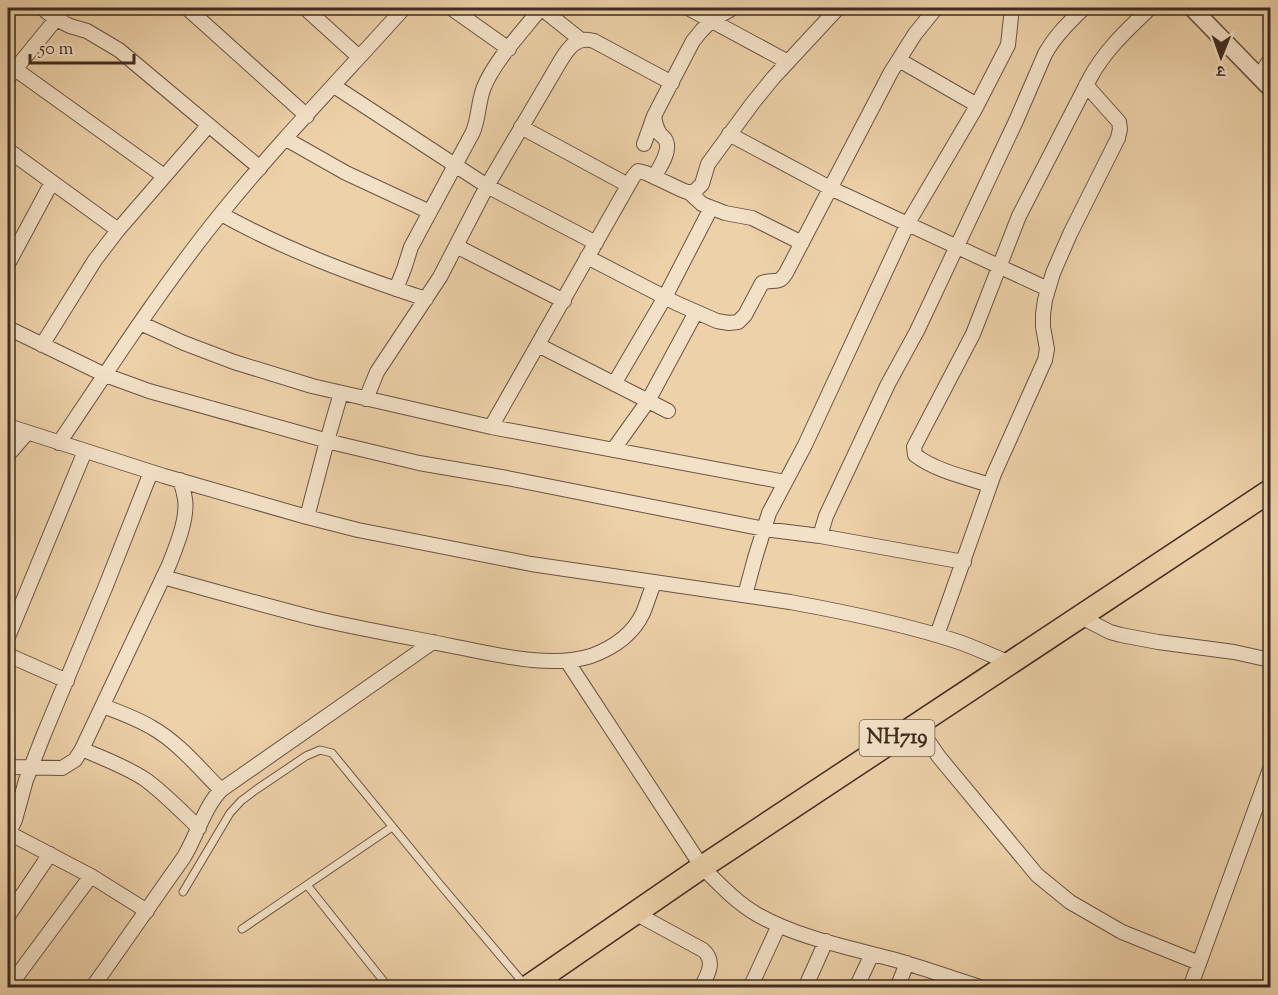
<svg xmlns="http://www.w3.org/2000/svg" width="1278" height="995" viewBox="0 0 1278 995" font-family="'Sorts Mill Goudy','Noto Serif Devanagari',serif">
	<rect width="100%" height="100%" fill="#edd1a9"/>
	<filter id="stains"><feTurbulence type="fractalNoise" baseFrequency=".00333" numOctaves="4"/><feColorMatrix values="0 0 0 0 .2 0 0 0 0 .09 0 0 0 0 .02 0 0 0 .5 -.17"/></filter>
	<radialGradient id="worn" r=".72"><stop offset=".6" stop-color="#630" stop-opacity="0"/><stop offset="1" stop-color="#630" stop-opacity=".3"/></radialGradient>
	<g fill="none" stroke-linecap="round" stroke-linejoin="round">
		<g stroke="#6a5443" stroke-width="9">
			<path id="service" d="M307,885l82,103
				M183,892l47,-79 11,-12 16,-12 49,-33 14,-6 12,3 106,129 87,103
				M242,929l150,-102"/>
		</g>
		<g stroke="#6a5443" stroke-width="16">
			<path id="minor" d="M42,8l14,11 14,7 17,5 32,19 141,118
				M187,8l120,108
				M305,8l54,49
				M451,8l58,41
				M541,8l40,32
				M688,8l100,54
				M899,60l78,45
				M8,64l156,112
				M1259,76l11,-16
				M8,78l57,-70
				M334,86l153,100 109,57
				M521,127l107,58
				M729,134l101,54 218,101
				M286,139l60,34 84,39
				M644,144l10,-28
				M8,150l110,80
				M654,177c5,-9 17,-25 12,-36 -1,-3 -4,-5 -6,-7 -4,-6 -5,-11 -6,-18l39,-75 9,-11 10,-10 21,-12
				M690,193l12,11 23,9 27,5 50,25
				M221,214c65,36 135,62 205,85
				M456,246l108,55
				M587,257l89,46 41,18 12,2 9,-1 7,-7 17,-32c12,-5 16,3 24,-10l105,-201 24,-38 21,-26
				M8,264l44,-82
				M396,289l8,-20 7,-22 62,-115c6,-15 5,-30 11,-45 11,-27 39,-56 57,-79
				M140,323l44,20 50,19 78,24 179,41 294,55
				M8,328l97,47 44,16 190,53 80,19 88,15 257,51 56,7 144,26
				M42,345l53,-85 23,-30 90,-104
				M538,345l130,66
				M614,384l51,-87 46,-89
				M366,399l11,-27 63,-95 47,-91 74,-126c8,-13 16,-24 33,-19l78,42
				M8,426l156,50 143,41 51,13 173,34 259,38c55,10 115,22 169,40 17,6 34,14 51,21
				M491,427l142,-250 5,-6 8,2 36,17 8,3 6,-3 6,-6 6,-20 44,-60 21,-26 65,-70
				M59,443c52,-77 102,-155 160,-227 58,-72 123,-139 185,-208
				M613,450l35,-49 48,-89
				M8,455l19,-22
				M990,485c-25,-8 -54,-14 -75,-30l-1,-8 59,-113 46,-118 71,-138c15,-28 37,-48 60,-70
				M307,517l20,-76 14,-48
				M820,536l6,-20 62,-132 29,-53 99,-210 29,-67c10,-18 24,-32 39,-46
				M163,577c51,14 103,29 155,42 44,10 89,18 134,27 42,8 98,23 139,10 22,-8 42,-22 52,-43 4,-10 7,-20 11,-30
				M745,595l10,-37 14,-45 36,-68 103,-222 66,-112 34,-66 4,-37
				M1081,617l29,15 11,3 37,7 76,10 36,8
				M937,635l57,-161 51,-114 2,-11 -4,-22v-13l2,-14 8,-27 17,-39 48,-96 2,-9 -1,-7 -33,-37
				M8,637l77,-186
				M8,655l59,26
				M567,661l135,206c18,18 35,36 56,48 43,24 94,33 141,46 28,8 55,18 84,27
				M103,706c16,6 33,12 48,21 27,15 48,41 70,63
				M917,725l22,32 98,118 33,27 52,30 77,31
				M82,749c22,10 45,18 64,31 19,14 36,32 53,48
				M8,765l6,2 48,1 13,-8 7,-11 87,-184c7,-18 19,-46 16,-66 -1,-6 -3,-13 -5,-19
				M9,833l82,43 56,35
				M8,834l7,-14 11,-40 18,-46 61,-146 46,-116
				M635,913l68,37c13,11 5,24 -2,38
				M8,916l42,-62
				M8,988l83,-112
				M92,988l92,-131c12,-20 21,-51 37,-67l212,-148
				M750,988l29,-63
				M805,988l21,-47
				M856,988l16,-34
				M897,988l10,-25
				M1190,988l80,-219"/>
		</g>
		<g stroke="#6a5443" stroke-width="19">
			<path id="tertiary" d="M1192,8l78,80"/>
		</g>
		<g stroke="#3f2b21" stroke-width="25">
			<path id="trunk" d="M526,988l176,-121 568,-376"/>
		</g>
		<use href="#service" stroke="#f3e1c7" stroke-width="7"/>
		<use href="#minor" stroke="#f3e1c7" stroke-width="14"/>
		<use href="#tertiary" stroke="#f3e1c7" stroke-width="16"/>
		<use href="#trunk" stroke="#edd1a9" stroke-width="22"/>
	</g>
	<g text-anchor="middle" dominant-baseline="central" stroke-width="4.5" stroke-linejoin="round" paint-order="stroke">
		<rect fill="#f3e1c7" stroke="#756253" stroke-width="1.5" x="859.5" y="720" width="75" height="36" rx="4.5"/>
		<g font-size="21" font-weight="bold" fill="#3f2b21">
			<text x="897" y="738">NH719</text>
		</g>
	</g>
	<rect width="1278" height="995" fill="none" stroke="#edd1a9" stroke-width="30"/>
	<rect x="9" y="9" width="1260" height="977" fill="none" stroke="#3f2b21" stroke-width="3"/>
	<rect x="15" y="15" width="1248" height="965" fill="none" stroke="#3f2b21" stroke-width="1.5"/>
	<g transform="translate(1221 57) rotate(181)" stroke="#f3e1c7" stroke-width="4.5" paint-order="stroke">
	<path d="M0-4.5L10 22L0 15L-10 22Z" fill="#3f2b21"/>
	<text y="-9" font-size="16" font-weight="bold" text-anchor="middle" fill="#3f2b21">उ</text>
	</g>
	<path d="M30 54v9h104v-9" fill="none" stroke="#3f2b21" stroke-width="3"/>
	<text x="39" y="54" font-size="18" fill="#3f2b21" stroke="#f3e1c7" stroke-width="4.5" paint-order="stroke">50 m</text>
	<rect width="100%" height="100%" filter="url(#stains)"/>
	<rect width="100%" height="100%" fill="url(#worn)"/>
</svg>
